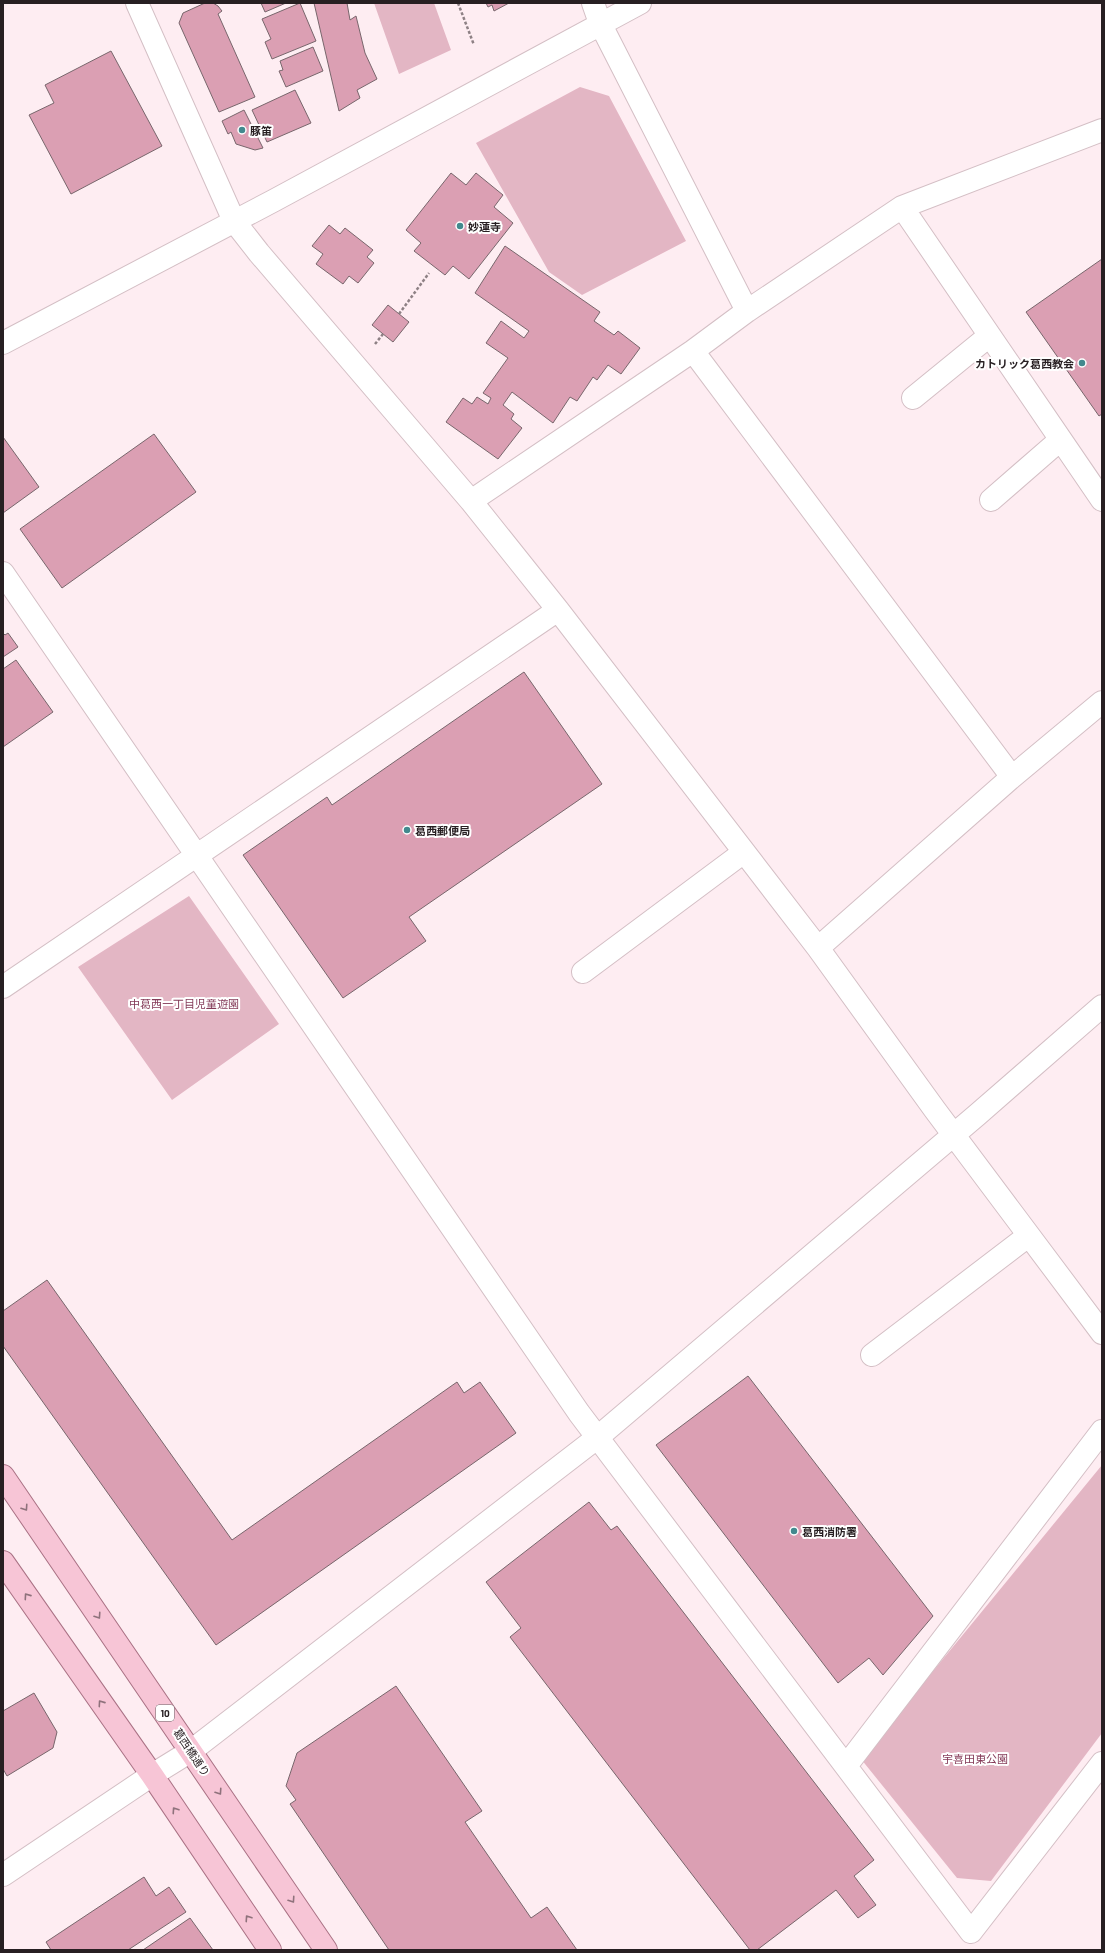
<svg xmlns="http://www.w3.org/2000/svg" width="1105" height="1953" viewBox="0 0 1105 1953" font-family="Barlow,'Noto Sans JP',sans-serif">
	<rect width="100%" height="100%" fill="#feedf2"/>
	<path fill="#e3b6c4" d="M374,3h60l17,47 -52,24z
		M580,87l29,9 77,145 -104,54 -33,-23 -73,-129z
		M189,896l90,128 -107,76 -94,-133z
		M1102,1465v268l-111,148 -34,-3 -96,-119z"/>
	<path fill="#db9fb3" stroke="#78666c" d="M205,3h8l5,3 4,5 -4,3 37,83 -36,15 -40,-89 4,-10z
		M261,3h25l-21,9z
		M300,3l16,38 -44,18 -7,-17 6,-3 -9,-20z
		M314,3h33l3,17 6,-4 9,37 12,26 -20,11 3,8 -21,13z
		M486,3h23l-15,8 -2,-6 -4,2z
		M313,47l10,24 -37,16 -7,-16 4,-1 -3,-9z
		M111,51l51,95 -91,48 -42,-79 25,-12 -9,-18z
		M295,90l16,33 -44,19 -15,-32z
		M244,110l19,38 -8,2 -19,-6 -5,-12 -3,2 -6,-13z
		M451,173l15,12 10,-12 27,22 -9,12 19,16 -44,56 -16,-13 -8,9 -31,-24 7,-8 -15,-13z
		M329,225l11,9 5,-6 28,22 -6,7 7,6 -16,20 -9,-7 -6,8 -27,-20 7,-10 -11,-8z
		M505,246l95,66 -6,9 20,14 4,-4 22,17 -19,26 -13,-9 -11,15 -4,-3 -16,24 -7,-4 -17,26 -41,-31 -9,13 11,9 -3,5 11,9 -24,31 -52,-37 17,-24 9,6 5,-7 11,7 3,-6 -8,-5 25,-35 -22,-15 15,-22 23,17 5,-7 -54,-38z
		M1102,259v155l-3,2 -73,-104z
		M388,305l21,17 -16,20 -21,-17z
		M154,434l42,58 -134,96 -42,-59z
		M3,437l36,50 -36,26z
		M3,633l2,2 3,-2 10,14 -15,10z
		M16,660l37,52 -50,35v-78z
		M524,672l78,112 -193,133 17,24 -83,57 -100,-143 84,-58 5,8z
		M47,1280l185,260 225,-158 7,11 16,-11 36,51 -300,212 -213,-299v-35z
		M748,1376l185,240 -50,59 -14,-17 -31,25 -182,-238z
		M589,1502l22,28 6,-4 257,334 -20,16 22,29 -18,13 -22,-28 -79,60h-7l-240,-313 11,-9 -35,-46z
		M396,1686l86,125 -17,11 66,96 16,-11 30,43h-188l-99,-146 6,-4 -10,-14 11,-33z
		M34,1693l23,39 -4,16 -46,28 -4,-7v-58z
		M144,1877l12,19 13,-9 17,25 -58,38h-77l-5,-8z
		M190,1918l23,32h-70z"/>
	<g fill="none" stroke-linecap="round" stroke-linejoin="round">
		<g stroke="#d4bfc5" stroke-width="24">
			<path id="minor" d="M137,3l97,218 25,32 212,248 87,109 260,338 117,162 167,223
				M593,3l7,20 147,288
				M902,207l200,293
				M3,343l270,-142 367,-198
				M693,351l319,426
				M913,398l76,-62
				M991,500l69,-60
				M471,501l222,-150 54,-40 155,-104 200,-77
				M3,573l576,840 392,519 131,-169
				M818,948l194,-171 90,-75
				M583,972l161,-120
				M3,987l555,-377
				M872,1355l156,-119
				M846,1766l256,-335
				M3,1875l149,-100 39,-24 407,-314 379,-322 125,-109"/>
		</g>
		<g stroke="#aa7285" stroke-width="24">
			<path id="major" d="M3,1476l323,474
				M3,1562l149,213 118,175"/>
		</g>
		<path stroke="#8e8185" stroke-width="2.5" stroke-dasharray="3 2" stroke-linecap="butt" d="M458,3l16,42
			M399,314l30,-41
			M375,344l8,-10"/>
		<use href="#minor" stroke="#fff" stroke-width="22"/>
		<use href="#major" stroke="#f7c5d6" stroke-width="22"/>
	</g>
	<defs><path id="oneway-chevron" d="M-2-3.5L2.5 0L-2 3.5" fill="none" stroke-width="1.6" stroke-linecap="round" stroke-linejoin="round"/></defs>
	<g stroke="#8f727c">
		<use href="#oneway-chevron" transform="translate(25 1508) rotate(56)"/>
		<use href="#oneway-chevron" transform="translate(27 1596) rotate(-125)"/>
		<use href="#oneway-chevron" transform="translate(98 1616) rotate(56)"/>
		<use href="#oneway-chevron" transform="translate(101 1703) rotate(-125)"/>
		<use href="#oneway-chevron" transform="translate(219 1792) rotate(56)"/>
		<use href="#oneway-chevron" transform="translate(175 1810) rotate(-124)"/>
		<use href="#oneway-chevron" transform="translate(292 1900) rotate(56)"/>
		<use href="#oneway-chevron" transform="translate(248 1918) rotate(-124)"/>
	</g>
	<g fill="#42898e" stroke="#fff" stroke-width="1.5">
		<circle cx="242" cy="130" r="4"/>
		<circle cx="460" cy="226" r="4"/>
		<circle cx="1082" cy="363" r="4"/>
		<circle cx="407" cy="830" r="4"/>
		<circle cx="794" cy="1531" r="4"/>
	</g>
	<g text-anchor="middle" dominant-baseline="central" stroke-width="4" stroke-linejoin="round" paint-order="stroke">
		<rect fill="#fff" stroke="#686264" stroke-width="1" x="156" y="1705" width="18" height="16" rx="3"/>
		<g font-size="10" font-weight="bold" fill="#271f22">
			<text x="165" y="1713">10</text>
		</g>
		<g font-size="11" font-weight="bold" fill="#271f22" stroke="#fff" text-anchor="start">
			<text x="250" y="130">豚笛</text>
			<text x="468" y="226">妙蓮寺</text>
			<text x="1074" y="363" text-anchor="end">カトリック葛西教会</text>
			<text x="415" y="830">葛西郵便局</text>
			<text x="802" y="1531">葛西消防署</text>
		</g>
		<g font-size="11" fill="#843a58" stroke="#fff">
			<text x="184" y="1003">中葛西一丁目児童遊園</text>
			<text x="975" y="1758">宇喜田東公園</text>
		</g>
		<g font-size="11" fill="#271f22" stroke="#fff">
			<text transform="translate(192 1752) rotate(56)">葛西橋通り</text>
		</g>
	</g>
	<rect width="1105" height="1953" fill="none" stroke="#271f22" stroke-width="8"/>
</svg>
